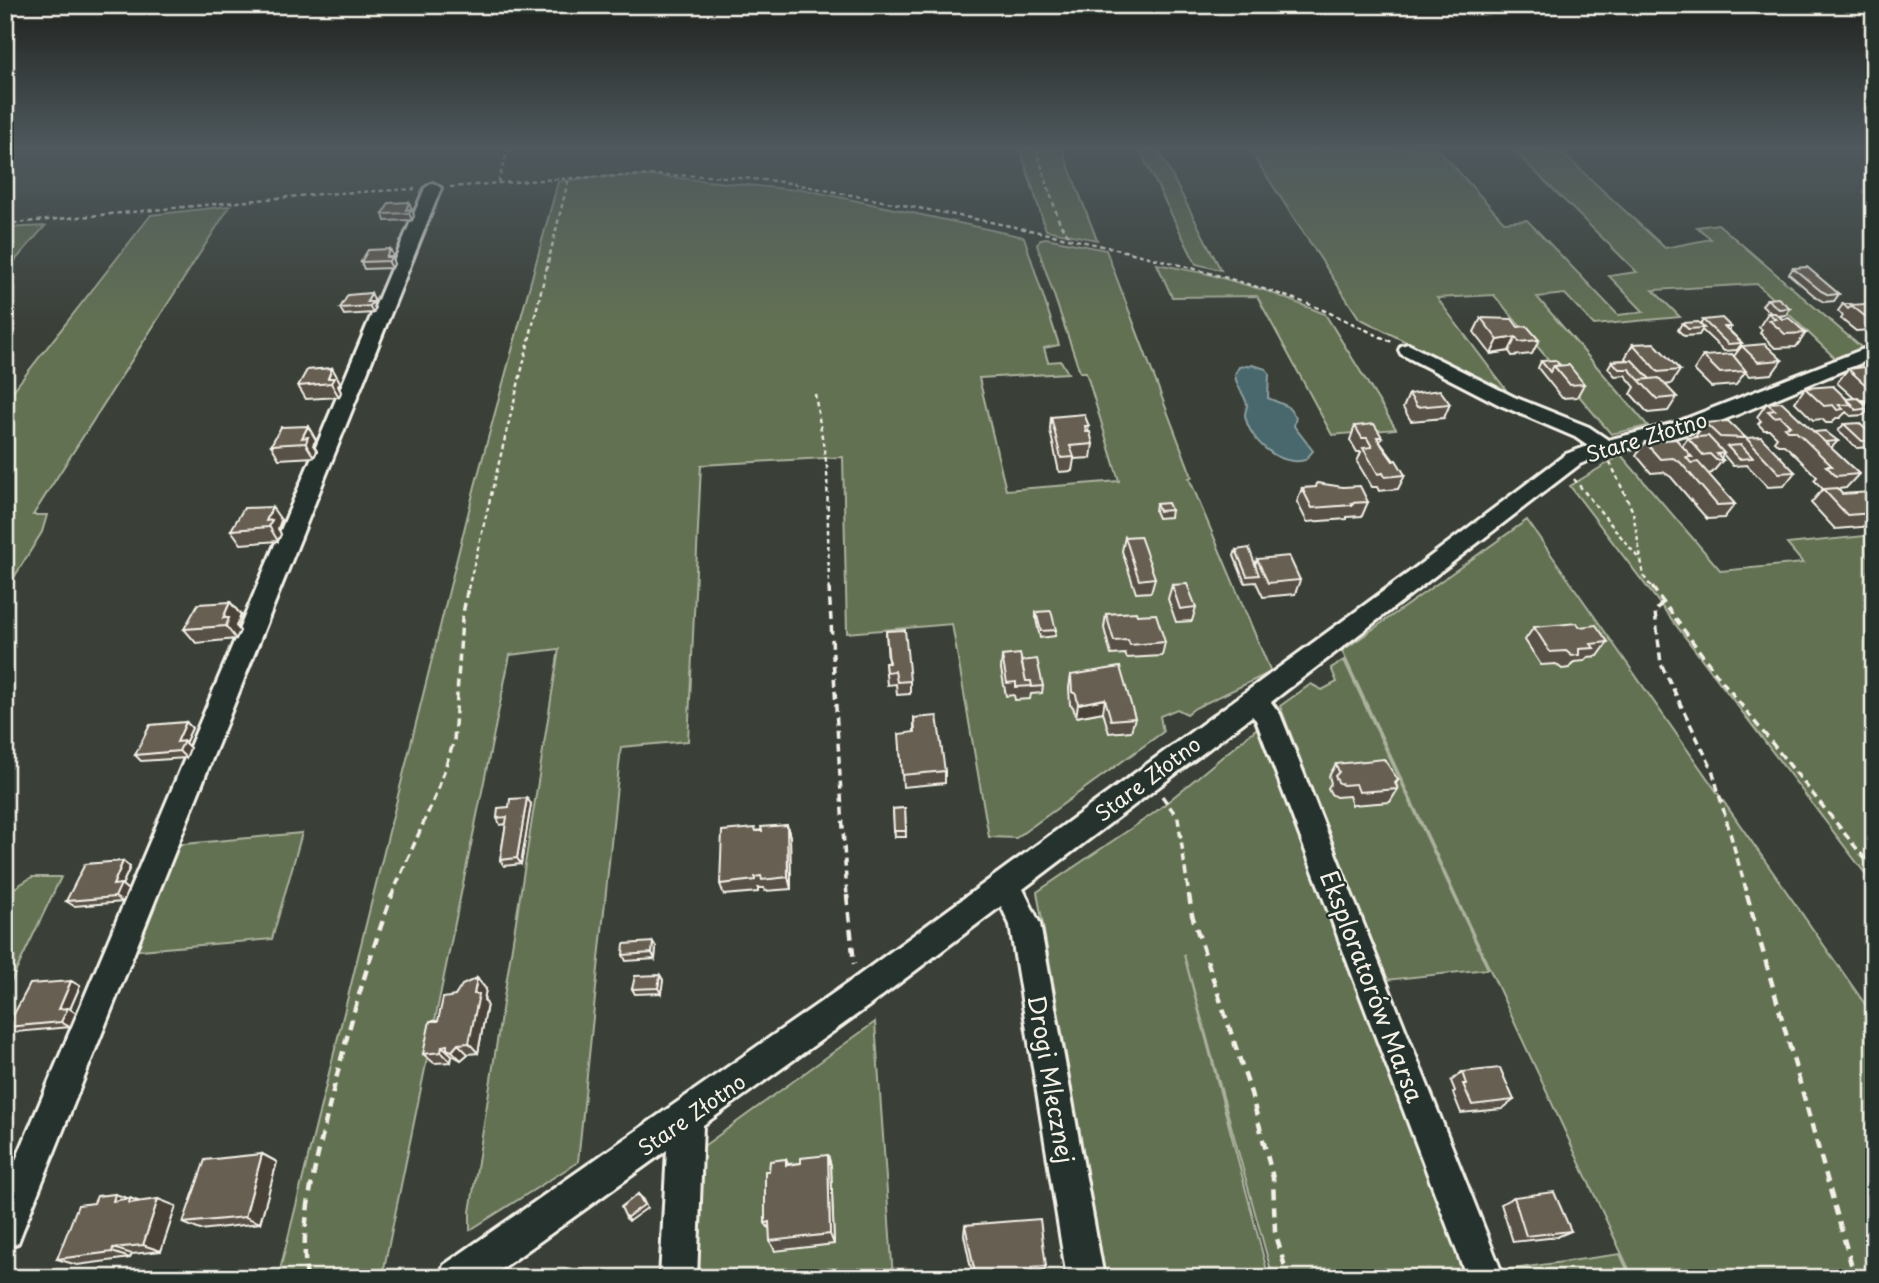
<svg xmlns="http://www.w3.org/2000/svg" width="1879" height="1283" viewBox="0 0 1879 1283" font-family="'Playpen Sans',sans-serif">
	<rect width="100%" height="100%" fill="#3a4038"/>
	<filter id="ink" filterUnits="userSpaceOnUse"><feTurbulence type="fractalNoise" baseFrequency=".0143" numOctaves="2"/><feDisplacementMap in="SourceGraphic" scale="14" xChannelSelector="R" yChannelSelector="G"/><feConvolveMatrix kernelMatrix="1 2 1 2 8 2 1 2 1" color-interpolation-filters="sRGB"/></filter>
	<g filter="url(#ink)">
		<path fill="#637152" stroke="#acb19d" stroke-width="2" d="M1020,149h42l35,91 -51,-10z
			M1139,149h19l63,121 -25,-6z
			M1249,149h189l66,73 23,-2 91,95 26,-3 -35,-36 28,-4 -125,-123h46l107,99 46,-9 -14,-12 21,-3 144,124 -26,11 -79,-75 -104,6 27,27 -86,8 -29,-31 -28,3 111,129 -37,8 -117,-139 -57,3 73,97 -151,-77z
			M658,176l138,14 1,-2 227,49 35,108 -15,3 4,14 13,-1 7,12 -89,5 27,112 113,-9 -33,-109h-6l-43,-127 4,-6 5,-1 60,12 86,227 -3,1 82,194 -76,36 -8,6 -10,-5 -17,7 3,16 -147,106 -27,-1 -37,-213 -105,9 -4,-176 -142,8 -13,276 -67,6 -43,415 -108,68v-18l89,-563 -49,6 -128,623h-104l197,-792 83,-304 33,-5z
			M230,206l-197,309h14l-5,17 -37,60v-191l146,-186z
			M45,226l-40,46v-44z
			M1157,264l51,10 59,17 58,23 71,115 -64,6 -75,-139 -85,1z
			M1621,455l100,116 82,-8 -16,-19 87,-9v350l-304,-399z
			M1527,520l347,497v261h-241l-291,-627z
			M1344,660l144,309 -102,11 -106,-274 31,-22 11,6 15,-8 -6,-14z
			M1261,725l207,553h-195l-89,-323 85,323h-163l-69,-386 117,-79z
			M302,833l-30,106 -145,12 47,-106z
			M32,877h29l-56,117v-100z
			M875,1022l18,256h-197l5,-130z
			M1620,1254l11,24h-130l-2,-7z"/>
		<path fill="#48676e" stroke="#8d9e9f" stroke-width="2" d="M1253,365l13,4 3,4 -1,25 19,8 9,11 -2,9 19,25 -8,9c-25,7 -56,-19 -60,-45 0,-3 2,-7 2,-10 -2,-11 -12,-19 -12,-31l4,-7z"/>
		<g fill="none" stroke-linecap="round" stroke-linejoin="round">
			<g stroke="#f4f1e8" stroke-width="6">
				<path id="minor" d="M433,183l8,5 -418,1042 -5,13 -13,5v-62l420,-998z
					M1408,344l106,53 75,30 19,13 67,-17 199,-78v13c-62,24 -122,52 -185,75 -36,12 -74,15 -109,31l-309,238 9,12 224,564h-37l-211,-558 -4,-4 -229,173 17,35 64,354h-37l-57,-353 -9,-19 -131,99 -167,120 -6,153h-37l7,-128 -178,128h-50l5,-13 404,-282 559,-409 159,-120 22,-8 -13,-9 -75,-32 -99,-51 -2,-4 2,-4z"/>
			</g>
			<path stroke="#f4f1e8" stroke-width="2.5" stroke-dasharray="4.5 3.5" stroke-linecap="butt" d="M1036,149l24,75 10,13
				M498,183l10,-34
				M450,187c114,-9 226,-19 340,-4 169,34 341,61 504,116 34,11 66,29 98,43
				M5,224l316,-30 94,-5
				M815,394l12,73 2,122
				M1610,462l23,50 11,65 9,12
				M1574,479l66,81
				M468,589l101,-412"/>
			<path stroke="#f4f1e8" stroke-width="3.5" stroke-dasharray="8 5" stroke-linecap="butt" d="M829,587l18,310
				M1652,587l66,89 156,194
				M1662,603l-7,9 6,52 51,105 36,128
				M1162,796l16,22 11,79
				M391,897l46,-105 17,-51 8,-122 6,-32"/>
			<path stroke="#f4f1e8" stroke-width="4.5" stroke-dasharray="10 7" stroke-linecap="butt" d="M847,895l7,69
				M1189,895l3,20 59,178 22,85 2,53 13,47
				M1747,895l108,383
				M307,1278c-8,-54 7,-105 19,-158 18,-76 39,-152 66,-225"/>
			<use href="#minor" fill="#26332d" fill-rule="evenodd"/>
		</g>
		<path fill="#595147" stroke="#f4f1e8" stroke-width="2" d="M409,202l5,14 -2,4 -27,1 -2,-7z
			M390,249l3,7 -1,2 2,6 -2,4 -28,1 -3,-7z
			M1793,268l46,26 -5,7 -10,1 -7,-4 -28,-24z
			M1874,281v15l-7,-6z
			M371,293l3,7 -1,3 2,6 -2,4 -29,2 -4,-7z
			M1767,299l23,9 -4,7 -8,1 28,17 -10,14 -21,1 -15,-15 2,-3 -3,-3 9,-14h3l-9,-8z
			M1843,304l10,1 21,6v14l-4,5 -14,1 -15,-12 2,-3 -5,-5z
			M1481,318l37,9 21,13 -7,14 -20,2 -3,-5 -18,3 -17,-22z
			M1703,320l28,7 -2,3 13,13 -5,7 -13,1 -22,-21 -3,5 -15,1 -6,-6 4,-7 18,2z
			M1633,344l47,26 -9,14 -6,1 12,12 -9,14 -20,2 -17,-19 4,-7 -10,-12 -10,1 -7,-8 4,-7 15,-1 -2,-2z
			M1742,346l40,14 -10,14 -23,2 -4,-4 -9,13 -25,2 -17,-17 9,-14h31z
			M1874,355v49l-4,1 -6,-5h-3l9,8 -6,7 -13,1 -5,-4 -6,6h-4l-4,5h-6l-4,-4 -9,1 -18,-18 10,-14 41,11 8,-1 -17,-15 11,-14 18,-2 -1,-1z
			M1541,361l19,4 24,19 -7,13 -15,1 -24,-30z
			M332,368l8,14 -2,4 3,6 -2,5 -33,2 -8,-13z
			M1409,394l41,10 -6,14 -33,3 -8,-13z
			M1767,403l47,29 24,9 -7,7 28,26 -13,14 -8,1 4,5 32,1v31l-39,3 -24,-26 12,-14 -9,-9 3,-3 -27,-27 -6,-5h-6l-4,-4 3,-4 -7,-7h-6l-6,-6 3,-3 -4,-4z
			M1051,417l38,9 -1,6 5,12 -2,14 -17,1 -2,12 -13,1 -9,-42z
			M1705,423l41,15 49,34 -11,14 -16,1 -21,-22 -14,1 -10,-12 -2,4 2,2 -11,13 -4,1 27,30 -11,14 -17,1 -36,-42 -8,-5 -12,1 -15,-18 9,-13 37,4 6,-8 7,-1z
			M1844,424l30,13v7l-3,3 -14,1 -19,-17z
			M1355,426l27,11 -2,5 25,33 -7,14 -19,2 -2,-4h-5l-15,-25 4,-10h-4l-7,-12z
			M316,440l-3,5 4,6 -3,6 -35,2 -8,-14z
			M1302,488l66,14 -6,14 -15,1v2l-40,3 -10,-20z
			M1156,504l15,6 -1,7 -12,1 -3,-7z
			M281,520l-3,9 3,5 -3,7 -37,3 -10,-14z
			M1125,537l30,41 -4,14 -15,1 -14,-42z
			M1236,550l19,15 2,-6 43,21 -5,14 -32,3 -7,-15 -11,1 -11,-27z
			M1172,585l24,22 -4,14 -16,1 -8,-23z
			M230,602l11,13 -5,11 4,5 -4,8 -40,4 -12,-14z
			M1036,612l20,18 -1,6 -15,2 -4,-19z
			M1106,614l31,1 28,27 -3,14 -35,2 -2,-4 -14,1 -7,-27z
			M1534,627h46l28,15 -10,14 -10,1 -4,4 -10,1 -5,6 -7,1 -6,-5 -15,1 -16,-25z
			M886,631l24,50v13l-13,1 -1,-11 -9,1 -2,-22h3z
			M1002,656l19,5 22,25 -1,7 -11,1 -1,5 -15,1 -1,-5 -8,1 -5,-27z
			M1071,675l64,43 -4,13 -22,2 -6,-21 -27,5 -3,-10 -3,-2 -1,-17z
			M914,718l31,53v12l-42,4 -3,-41 14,-14z
			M186,722l6,6 -7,15 5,5 -4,10 -45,3 -6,-6z
			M1336,764l62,16 -2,4 2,5 -8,13 -38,3 -3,-9 -13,1 -5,-3 -3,-6 3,-5 -2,-7z
			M531,804l-10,60 -17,2 -4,-6 6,-36 -6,1 -3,-7z
			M905,808l1,29h-11l-2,-28z
			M787,825l3,12 1,52 -26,2 -1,-3h-6v4l-34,3 -4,-11 36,-53z
			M123,861l7,6 -8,18 6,5 -5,12 -49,4 -8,-5z
			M656,947l-1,12 -29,2 -3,-6z
			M660,975l3,5 -2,13 -26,1 -3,-5z
			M71,981l9,5 -10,23 6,4 -6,14 -54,5 -9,-5z
			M486,989l-2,11 3,4 -9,49 -10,1 -7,6 -9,-5 -1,7 -17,1 -11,-9 15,-33 17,-25z
			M1462,1072l52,28 -12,9 -41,4 -8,-20 2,-2 -4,-10z
			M262,1154l15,8 -17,61 -60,7 -17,-7z
			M828,1155l3,11 3,78 -59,7 -5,-10v-11l-5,-7 4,-52 17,-12 2,5 13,-1z
			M1514,1197l57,34 -14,6 -44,5 -12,-38z
			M128,1199l10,3 38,4 -15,45 -29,3 -2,4 -53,7 -20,-6z
			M965,1225l81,41 -4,9 -9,1v2h-60l-9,-43z"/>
		<path fill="#494239" stroke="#f4f1e8" stroke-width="2" d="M409,202l5,14 -2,4 -3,-7 -3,-3z
			M390,249l3,7 -1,2 2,6 -2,4 -6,-11z
			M371,293l3,7 -1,3 2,6 -2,4 -6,-11z
			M1516,337l-7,14 -18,3 7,-14z
			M332,368l8,14 -2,4 3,6 -2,5 -11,-19z
			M308,426l8,14 -3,5 4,6 -3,6 -12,-19z
			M272,507l9,13 -3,9 3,5 -3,7 -12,-20z
			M230,602l11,13 -5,11 4,5 -4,8 -10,-13 -3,-8z
			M1105,699l-2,13 -27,5 2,-13z
			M186,722l6,6 -7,15 5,5 -4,10 -7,-7 -2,-9z
			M527,798l4,6 -10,60 -4,-6z
			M787,825l3,12 1,52 -3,-12z
			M123,861l7,6 -8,18 6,5 -5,12 -8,-5 -2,-12z
			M653,942l3,5 -1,12 -3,-6z
			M660,975l3,5 -2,13 -3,-5z
			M477,978l9,11 -2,11 3,4 -9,49 -9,-10 5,-49z
			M71,981l9,5 -10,23 6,4 -6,14 -9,-5 -2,-13z
			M458,1044l10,10 -7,6 -9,-9z
			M442,1046l10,9 -1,7 -10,-10z
			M262,1154l15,8 -17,61 -15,-6z
			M828,1155l3,11 3,78 -4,-10z
			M115,1194l15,5v-1l18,7 -35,-4z
			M638,1194l4,4 5,10 -18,13 -3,-3z
			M158,1199l18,7 -15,45 -18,-6z
			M113,1248l19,6 -2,4 -18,-6z"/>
		<path fill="#685e52" stroke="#f4f1e8" stroke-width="2" d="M409,202l-3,8 5,-1 -2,4 -26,1 6,-11z
			M390,249l-4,8h5l-2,4 -28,1 7,-12z
			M1807,267l32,27 -10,1 -8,-4 -28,-23z
			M371,293l-4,9h5l-2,4 -30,2 8,-13z
			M1778,298l12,10 -11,1 -12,-10z
			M1843,304h8l2,1 -5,4z
			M1865,304l9,7v6h-8l-15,-12z
			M1768,313h7l7,6 7,-1 17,15 -21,1 -16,-14 7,-1z
			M1481,318l31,1 6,8 9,-1 12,14 -20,2 -3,-5 -18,3z
			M1722,318l9,9h-6l17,16 -14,1 -25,-24z
			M1698,322l6,6 -16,1 -6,-6z
			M1654,343l26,27 -22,2 -25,-28z
			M1765,344l17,16 -24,2 -16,-16z
			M1732,354l14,17 -26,2 -17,-17z
			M1555,360l5,5 -6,1 -4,6 -9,-11z
			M1632,360l18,19 -11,1 -10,-11h-10l-7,-8z
			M1569,365l15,19 -14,1 -16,-19z
			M1873,366l1,20 -6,1 -20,-18z
			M332,368l-4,10h6l-3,5 -33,3 9,-16z
			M1659,378l18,19 -20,2 -18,-19z
			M1833,386l19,18 -13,1 4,4 -6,1 -4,-5 -9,1 -19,-18z
			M1440,390l10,14 -33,3 -8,-13z
			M1858,398l12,10 -14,2 -10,-11z
			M1782,402l77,72 -23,2 -10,-10h6l-31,-30 -6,-5h-6l-4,-4 5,-1 -10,-10 -6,1 -6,-6 7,-1 -8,-7z
			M1084,414l5,12h-4l1,6h4l3,12 -23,2 4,11 -13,1 -10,-41z
			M1728,421l18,17 15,-1 34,35 -16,1 -33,-35 -26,-1 -15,-14z
			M1859,423l15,14v3l-12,1 -18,-17z
			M1374,424l8,13h-5l5,9 11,15 3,-1 9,15 -20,2 -2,-4 -5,1 -15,-26 9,-1 -5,-9h-5l-7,-12z
			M308,426l-6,12 6,-1 -2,6 -35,2 10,-18z
			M1825,431l13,10 -13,1 -11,-10z
			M1708,436l16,17 -7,1 6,6h-7l-6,-6 -7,1 -15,-17z
			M1676,439l16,18h-6l5,6 7,-1 37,42 -18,1 -36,-42 -8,-5 -13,1 -15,-17z
			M1741,445l12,13 -14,1 -12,-13z
			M1317,483l26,4 17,-1 8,16 -17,1 1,2 -40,3 -10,-20 14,-1z
			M1837,488l5,6 29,-2 3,3v18l-27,2 -24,-26z
			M1168,503l3,7 -12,1 -3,-7z
			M272,507l-6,14 6,-1 -3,7 -38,3 13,-22z
			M1140,536l15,42 -16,2 -14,-43z
			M1249,548l10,27 -12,1 -11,-26z
			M1289,556l11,24 -32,3 -11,-24z
			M1187,584l9,23 -16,2 -8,-24z
			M230,602l-7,16h6l-3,8 -42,3 14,-25z
			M1051,611l5,19 -15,1 -5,-19z
			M1136,612l1,3 19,-1 9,28 -35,3 -2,-5 -14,1 -8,-27z
			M1577,623l3,4 16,-2 12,17 -17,2 3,4 -15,1v6l-7,1 -6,-5 -16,1 -16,-25z
			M905,630l5,51 -13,1 -2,-11 -9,1 -1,-9h4l-3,-32z
			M1020,654l6,27h5l1,5 -16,1v-5l-9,1 -5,-27z
			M1037,659l6,27 -11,1 -1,-6h-5l-5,-20z
			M1120,667l15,51 -24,2 -6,-21 -27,5 -2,-10 -4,-2 -1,-17z
			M937,716l8,55 -43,4 -3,-41 16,-2 -1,-14z
			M186,722l-9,20 7,-1 -5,10 -44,4 15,-30z
			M1384,759l14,21 -3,3 3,6 -39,3 -3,-8 -13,1 -5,-3 -3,-6 4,-4 -3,-8z
			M527,798l-10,60 -17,2 7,-43 -10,1 1,-10 11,-1 1,-8z
			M905,808l1,23h-12l-1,-22z
			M787,825l1,52 -26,3 -1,-4 -6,1v3l-35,4 2,-53 33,-3 1,3h6l-1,-4z
			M123,861l-10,24 8,-1 -6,13 -49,4 19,-37z
			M653,942l-1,11 -29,2 1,-11z
			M660,975l-2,13 -26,1 3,-13z
			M477,978l-3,16h5l-10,49 -11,1 -6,7 -5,-2v-4l-5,1 -1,6 -18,2 7,-33h8l5,-23 12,-2 7,-11z
			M71,981l-12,28 9,-1 -7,14 -54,5 23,-43z
			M1500,1068l14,32 -42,5 -9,-21h3l-4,-12z
			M262,1154l-17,63 -62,6 22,-63z
			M828,1155l2,79 -60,7 -1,-19 -4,1v-52h4l1,-10 16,-2v6l15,-2v-5z
			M1554,1192l17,39 -45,5 -12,-39z
			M115,1194l-2,7 17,-3 -1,5 29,-4 -15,46 -30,3 -1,4 -55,7 21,-54 16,-2 3,-7z
			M638,1194l6,11 -18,13 -5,-11z
			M1040,1219l6,47 -14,1 1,11h-57l-11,-53z"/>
	</g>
	<linearGradient id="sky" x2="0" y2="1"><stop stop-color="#20231f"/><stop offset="0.45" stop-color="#4f595e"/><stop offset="1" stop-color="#4f595e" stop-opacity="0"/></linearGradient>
	<rect width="1879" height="328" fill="url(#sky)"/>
	<g text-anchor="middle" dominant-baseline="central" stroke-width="5" stroke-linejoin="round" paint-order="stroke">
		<g font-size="21" fill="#f4f1e8" stroke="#26332d">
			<text transform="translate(1646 436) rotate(-17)">Stare Złotno</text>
			<text transform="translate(1147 778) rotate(-37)">Stare Złotno</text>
			<text transform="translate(691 1114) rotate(-35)">Stare Złotno</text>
		</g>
		<g font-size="24" fill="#f4f1e8" stroke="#26332d">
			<text transform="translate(1373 986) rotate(69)">Eksploratorów Marsa</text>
			<text transform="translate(1052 1079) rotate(80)">Drogi Mlecznej</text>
		</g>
	</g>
	<rect width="1879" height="1283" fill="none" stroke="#26332d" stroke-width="28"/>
	<rect x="14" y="14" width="1851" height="1255" fill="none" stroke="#f4f1e8" stroke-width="2.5" filter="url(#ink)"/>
</svg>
